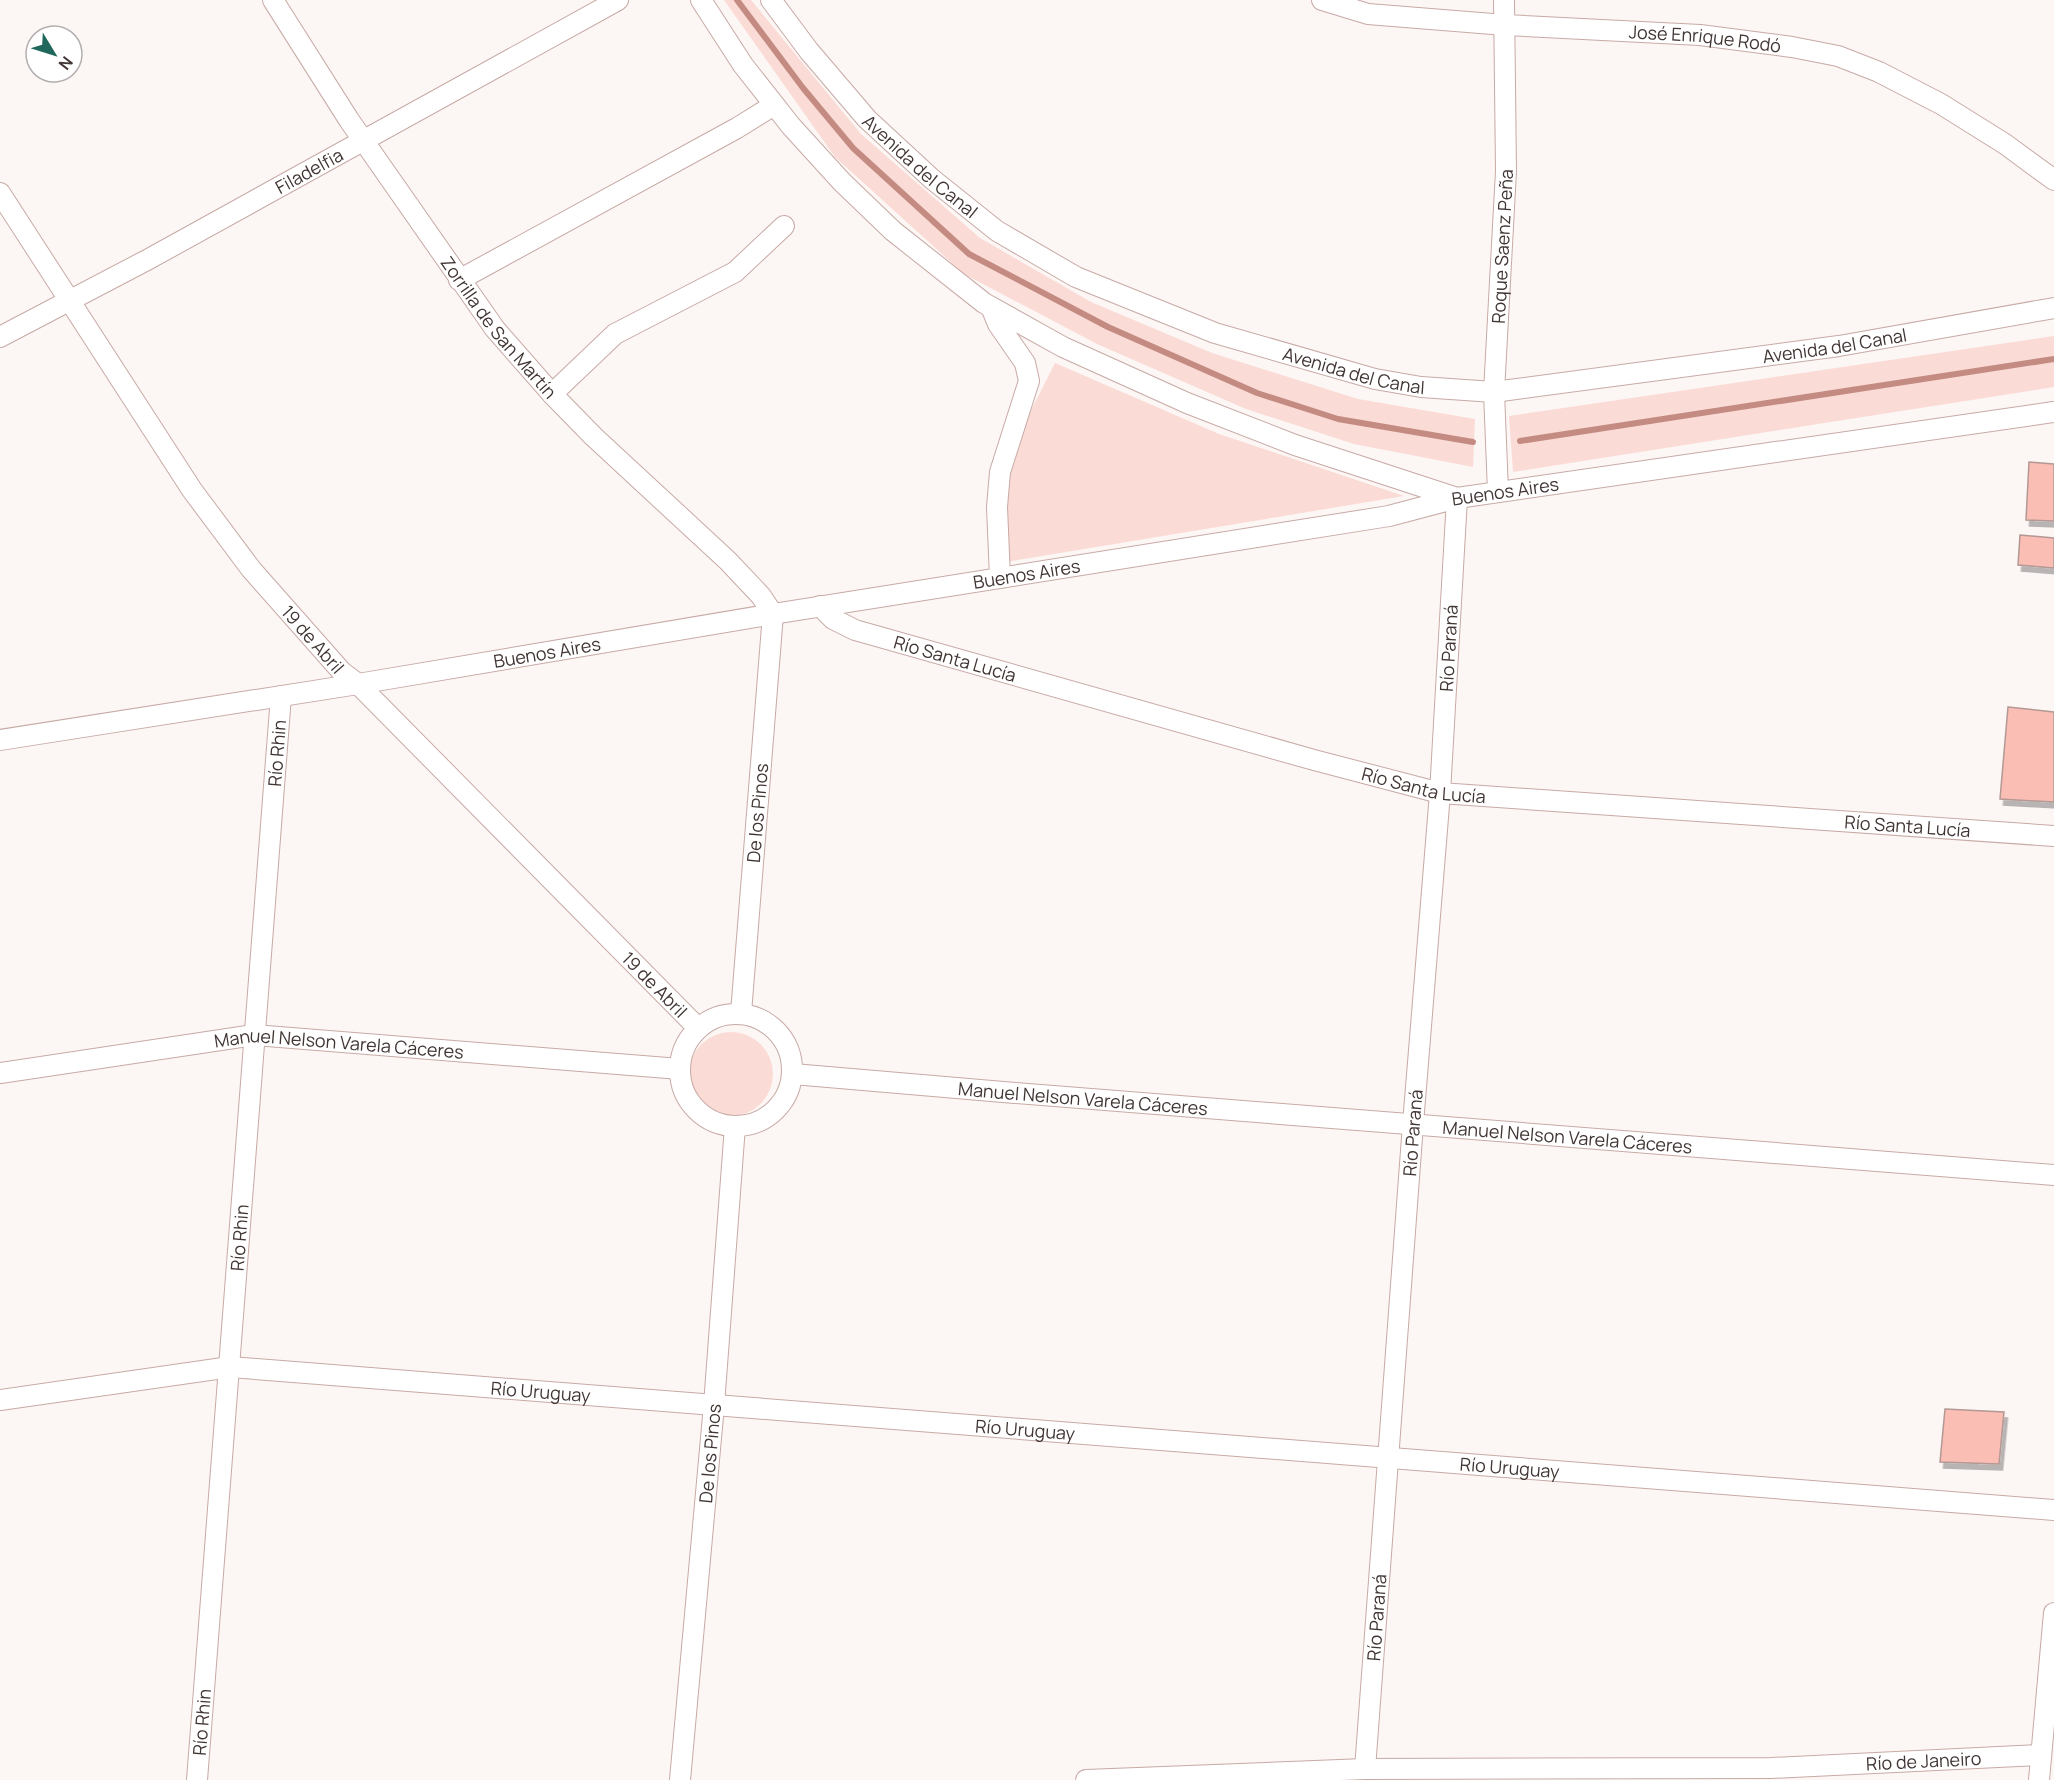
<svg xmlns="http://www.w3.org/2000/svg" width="2054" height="1780" viewBox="0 0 2054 1780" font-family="Manrope,sans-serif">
	<defs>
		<filter id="shadow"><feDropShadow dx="3.5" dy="6" stdDeviation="0" flood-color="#0004"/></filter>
	</defs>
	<rect width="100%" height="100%" fill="#fcf6f5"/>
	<path fill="#fbdbd6" d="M724,0h27l110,134 119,104 111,64 121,51 146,46 117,20 -2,48 -119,-23 -108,-35 -149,-65 -133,-70 -129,-117z
		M2054,336v51l-541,85 -4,-56z
		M1055,363l164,71 185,62 -398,66 -2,-98z
		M689 1074a42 42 0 1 1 84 0a42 42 0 1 1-84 0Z"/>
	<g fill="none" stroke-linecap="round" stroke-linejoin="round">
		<path stroke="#c38b82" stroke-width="6" d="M737,0l66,88 50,60 116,106 139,73 149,66 81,26 135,23
			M1520,441l534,-82"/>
	</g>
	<path fill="#fabeb4" stroke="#b39893" stroke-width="1.5" filter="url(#shadow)" d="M2029,462l25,2v57l-28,-1z
		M2020,535l34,3v30l-36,-3z
		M2008,707l46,5v90l-54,-3z
		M1945,1409l59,3 -5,52 -59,-2z"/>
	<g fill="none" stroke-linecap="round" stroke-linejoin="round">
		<g stroke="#c7aaa5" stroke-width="22">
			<g id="minor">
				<path id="s1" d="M273,0l76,120 146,209 57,65 41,42 135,125 33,35 12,18 -32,399"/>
				<path d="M701,0l42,65 48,61 51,56 51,49 91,72 79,44 124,56 108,42 162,53"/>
				<path id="s2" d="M771,0l38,51 58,68 65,60 65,52 79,46 139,56 160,46 46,8 73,5 345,-46 215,-38"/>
				<path id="s3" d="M1322,0l46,14 137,11 195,10 92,12 46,9 41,16 62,32 64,40 49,36"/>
				<path id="s4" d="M0,193l192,297 59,79 91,103 16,12 340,344"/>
				<path d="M459,280l278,-152 37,-23"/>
				<path d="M991,307l7,17 27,39 4,18 -29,91 -3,35 3,71"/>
				<path id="s5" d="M0,337l147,-77 471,-260"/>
				<path d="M552,394l63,-60 120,-62 49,-46"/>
				<path id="s6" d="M1498,492l-4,-100 12,-221 -2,-171"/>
				<path id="s7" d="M820,606l13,13 22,11 459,130 126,33 614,43"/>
				<path id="s8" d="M0,740l358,-56 415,-70 616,-98 68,-18 597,-86"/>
				<circle cx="736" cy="1070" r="56"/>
				<path id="s9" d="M0,1073l254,-38 426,34"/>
				<path id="s10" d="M793,1074l222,19 1039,82"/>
				<path id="s11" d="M0,1400l230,-33 1824,143"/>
				<path id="s12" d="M1365,1769l48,-645 27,-331 17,-295"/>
				<path id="s13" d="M197,1780l84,-1084"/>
				<path id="s14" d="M680,1780l34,-375 21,-279"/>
				<path id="s15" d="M1086,1780l279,-11 406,-1 270,-13"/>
				<path d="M2039,1780l15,-167"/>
			</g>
		</g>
		<use href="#minor" stroke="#fff" stroke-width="20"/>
	</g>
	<g text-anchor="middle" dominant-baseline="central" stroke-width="4.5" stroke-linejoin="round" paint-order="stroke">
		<g font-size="18" fill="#413634" stroke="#fff">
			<text stroke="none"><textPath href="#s3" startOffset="386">José Enrique Rodó</textPath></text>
			<text stroke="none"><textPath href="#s2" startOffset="224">Avenida del Canal</textPath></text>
			<text stroke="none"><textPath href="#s5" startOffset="351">Filadelfia</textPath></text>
			<text stroke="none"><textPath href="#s6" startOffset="246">Roque Saenz Peña</textPath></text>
			<text stroke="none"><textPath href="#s1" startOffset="398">Zorrilla de San Martín</textPath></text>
			<text stroke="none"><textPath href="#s2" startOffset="1196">Avenida del Canal</textPath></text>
			<text stroke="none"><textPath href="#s2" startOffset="710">Avenida del Canal</textPath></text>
			<text stroke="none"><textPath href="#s8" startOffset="1526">Buenos Aires</textPath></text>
			<text stroke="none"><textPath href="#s8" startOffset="1040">Buenos Aires</textPath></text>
			<text stroke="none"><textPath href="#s4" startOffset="546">19 de Abril</textPath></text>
			<text stroke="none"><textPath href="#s12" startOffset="1124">Río Paraná</textPath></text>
			<text stroke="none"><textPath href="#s8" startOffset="554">Buenos Aires</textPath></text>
			<text stroke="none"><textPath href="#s7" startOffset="147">Río Santa Lucía</textPath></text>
			<text stroke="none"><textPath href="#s13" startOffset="1030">Río Rhin</textPath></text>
			<text stroke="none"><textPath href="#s7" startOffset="633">Río Santa Lucía</textPath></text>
			<text transform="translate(757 813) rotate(-85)">De los Pinos</text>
			<text stroke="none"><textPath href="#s7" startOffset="1119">Río Santa Lucía</textPath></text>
			<text stroke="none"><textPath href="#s4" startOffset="1032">19 de Abril</textPath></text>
			<text stroke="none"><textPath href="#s9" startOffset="342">Manuel Nelson Varela Cáceres</textPath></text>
			<text stroke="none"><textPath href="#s10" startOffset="291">Manuel Nelson Varela Cáceres</textPath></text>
			<text stroke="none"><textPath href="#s12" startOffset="638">Río Paraná</textPath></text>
			<text stroke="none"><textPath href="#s10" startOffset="777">Manuel Nelson Varela Cáceres</textPath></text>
			<text stroke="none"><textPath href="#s13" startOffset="544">Río Rhin</textPath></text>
			<text stroke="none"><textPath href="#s11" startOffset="544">Río Uruguay</textPath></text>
			<text stroke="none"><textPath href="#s11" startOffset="1030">Río Uruguay</textPath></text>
			<text stroke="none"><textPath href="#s14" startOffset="328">De los Pinos</textPath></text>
			<text stroke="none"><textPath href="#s11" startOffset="1516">Río Uruguay</textPath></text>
			<text stroke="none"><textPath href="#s12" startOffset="152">Río Paraná</textPath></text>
			<text stroke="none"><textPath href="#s13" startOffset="58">Río Rhin</textPath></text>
			<text stroke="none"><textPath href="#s15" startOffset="838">Río de Janeiro</textPath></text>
		</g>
	</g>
	<g transform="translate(54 54) rotate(128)"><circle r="28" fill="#ffffff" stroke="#b3afae" stroke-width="1.5"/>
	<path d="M0-4.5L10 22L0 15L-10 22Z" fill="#20675b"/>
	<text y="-9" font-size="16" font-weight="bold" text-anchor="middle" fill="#413634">N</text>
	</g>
</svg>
